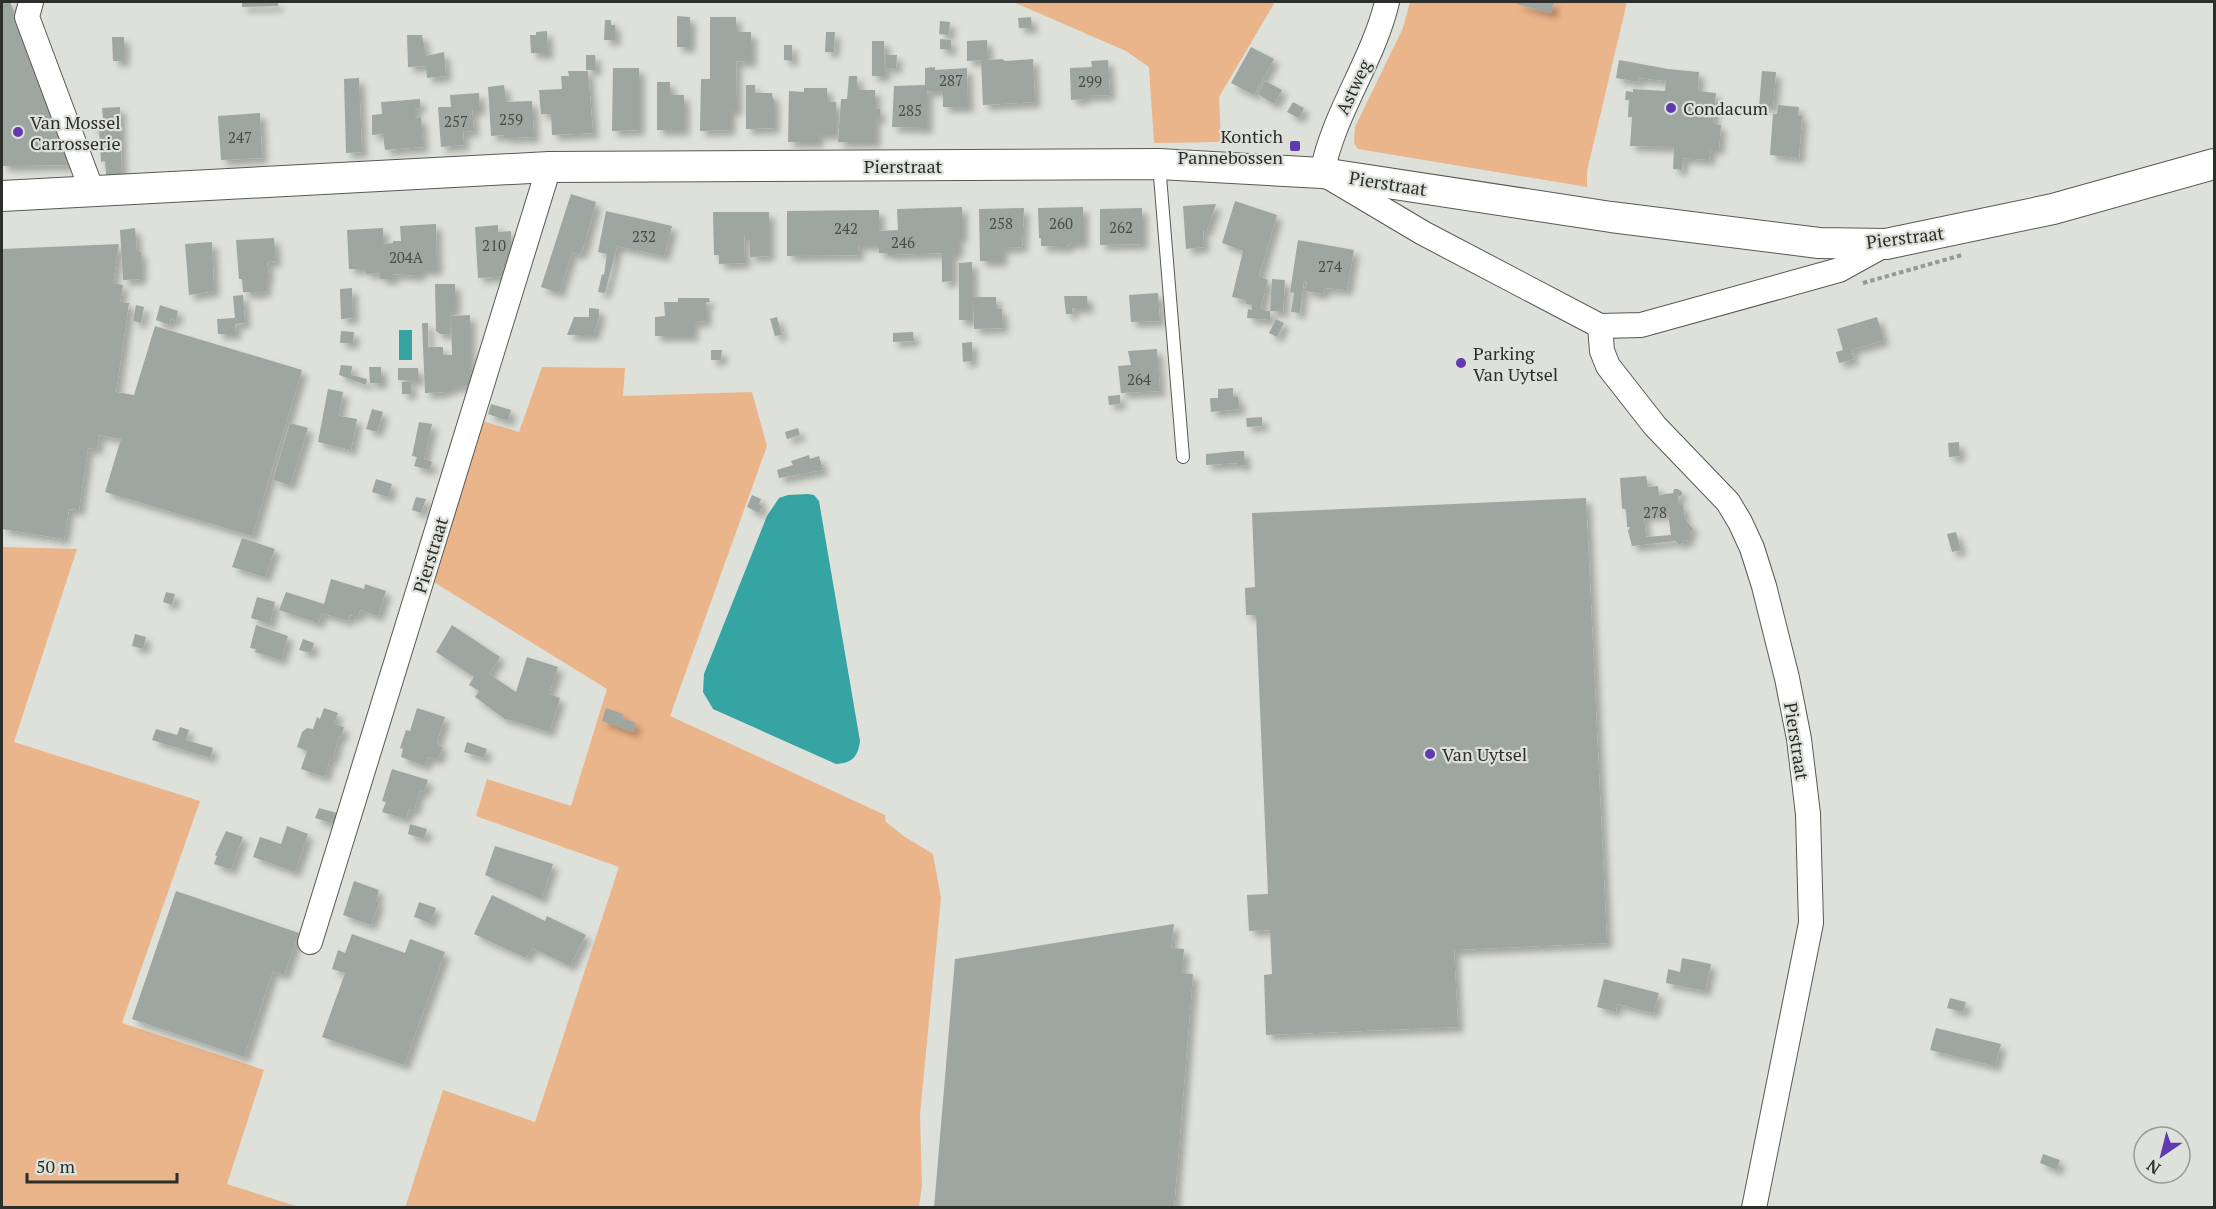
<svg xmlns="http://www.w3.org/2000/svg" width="2216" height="1209" viewBox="0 0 2216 1209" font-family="'PT Serif',serif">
	<defs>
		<filter id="shadow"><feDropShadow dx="5.5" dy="5.5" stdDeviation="3" flood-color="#0004"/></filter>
	</defs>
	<rect width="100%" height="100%" fill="#dee1d9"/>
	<path fill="#ebb58b" d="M1013,2h262l-56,95 2,45 -67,1 -5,-76 -23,-16z
		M1410,2h217l-40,169v16l-229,-38 -4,-6 1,-16 48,-99z
		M542,367l83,1 -2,28 129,-4 15,54 -97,270 215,99 1,7 19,15 28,17 8,44 -21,216 2,72 -3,21 -514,1 38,-118 92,32 84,-255 -143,-51 11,-37 84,27 36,-117 -175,-108 50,-160 37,11z
		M2,547l75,2 -63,193 186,59 -78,222 142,47 -37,114 72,23h-297z"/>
	<path fill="#35a4a2" d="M399,330h13v30h-13z
		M808,494l6,1 5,6 41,240c-2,16 -8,22 -24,23l-123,-55 -10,-17 1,-18 63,-158 12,-18 9,-3z"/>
	<path fill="#9ea6a2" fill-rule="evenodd" filter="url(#shadow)" d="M2,2h8l63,163 -71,1z
		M242,2h36v4l-36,1z
		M1517,2h37l-3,11 -35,-9z
		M677,16l13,1v30h-13z
		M710,17h26v15h15v30l-15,-1 1,49h-7v20l-30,1 1,-52h9z
		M1031,17l1,11h-13l-1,-10z
		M605,20h6v5h4v15h-11z
		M940,21l10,1 -1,13 -10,-1z
		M547,31l1,23 -17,-1 -1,-18h6v-3z
		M826,32h9l-1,20h-9z
		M407,35h15l4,21 18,-4 2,24 -19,2 -1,-12 -18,1z
		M112,37h12v24h-11z
		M940,39l11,1v10l-11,-1z
		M987,40l1,20 14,-1 3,2 28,-2 2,43 -52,3 -2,-45 -14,1v-20z
		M872,41h12l1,35h-13z
		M784,45h8v16l-8,-1z
		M1251,47l23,12 -20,36 -23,-12z
		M586,55h9l1,15h-10z
		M886,55h11l-1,13h-10z
		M1108,60l2,35 -26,1v3l-13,1 -1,-32 22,-1 -1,-6z
		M1619,60l49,9 31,3 -1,19 18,2 -3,31 8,1 -2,24h-8l-2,11 -26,-2 -1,12 -9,-1 1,-22 -44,-1 2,-29h-4l1,-17h-4l1,-9 7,1v-3l32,2 1,-10 -27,-3 -1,4 -22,-4z
		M935,67v3l32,-2 1,39h-25v-16h-16v37l-35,-1 2,-41 31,-1v-17z
		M613,68h26v62l-27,1z
		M568,71h20l5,62 -41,2 -1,-21h-10l-2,-24 23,-1 -1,-13h8z
		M1762,71l14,1 -3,35 -14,-1z
		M849,76h8l1,14h17v19h5v9h-5v24h-37l3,-43h6z
		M359,78l3,74 -16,1 -2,-74z
		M1265,81l17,9 -8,14 -16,-10z
		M657,82h13v13h14v35h-27z
		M504,85l2,17 26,-1 2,36 -30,1v-3l-13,1 -3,-49z
		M746,85h9v8h17l1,7h1v28l-28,1z
		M804,88h23v14h9v32h-18v8h-30l1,-51 15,1z
		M479,93l1,17h-8l2,21 -11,1 1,13 -23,2 -3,-40h13l-1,-12z
		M420,99v9h-5v10l6,-1 2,30 -38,3 -2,-16 -11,1v-20l10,-1 -1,-12z
		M1293,102l11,6 -5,10 -12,-6z
		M1778,105l21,2 -1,9h4l-3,42 -29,-3 3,-41h4z
		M120,107l2,78 -15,1 -2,-25 -4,1 -2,-34 -6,1 -1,-9 11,-1 -1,-11z
		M260,113l2,45 -41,2 -3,-44z
		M571,194l25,8 -11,41 -5,12 -8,-3 -13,41 -18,-6z
		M1235,201l42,14 -18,61 9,4 -7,26 1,4 8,1v9l-23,-2 1,-9 4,1v-5l-6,-1v-4l-14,-3 11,-46 -21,-8z
		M1216,204l-9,26h-4l1,17 -18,2 -3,-43z
		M962,207v30h-4v15h-6v29l-10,1v-29l-54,2v-2h-9v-8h-21l1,10 -72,1v-45l92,-1v21l19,-1 -1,-21z
		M1083,207v36h-12l-5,4 -25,-1v-8h-2l-1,-30z
		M1024,208l-2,39 -20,1v13h-22l-1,-52z
		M1142,208v36l-42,1v-36z
		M606,211l66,15 -8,30 -47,-10 -12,47 -7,-1 4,-18 2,1 3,-21 -9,-2z
		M713,212h56v44l-19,1 -1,-21h-5l1,27 -26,1v-9h-5z
		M436,224l1,46h-17v6l-27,-2v5h-13v-6l-14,1v-5h-17l-2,-39 36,-2v16l10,-1v-2h8l-1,-15z
		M498,225v7l13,-1 1,27 -5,18 -29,2 -3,-51z
		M135,228l2,24h4v27l-18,1 -3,-50z
		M274,238l2,23 -9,1 2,15h-3v14l-15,3v-2h-8l-1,-13h-3l-3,-39z
		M1298,240l56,10 -7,40 -22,-2 -2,6 -18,-3 2,-9 -3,-1 -4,32 -9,-1 3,-19 -4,-1z
		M212,242l2,49 -25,4 -4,-51z
		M119,244l-6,39 10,2 -3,17 9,1 -13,89 18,3 21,-69 147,44 -50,166 -147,-44 16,-53 -22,-4 -2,14 -9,-1 -9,62 -10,-1 -5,30 -62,-10v-280z
		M972,262v58h-13v-57z
		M1272,279l13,1 -2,32 -13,-1z
		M435,284h20v27h-6v23h-9l-4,-3z
		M352,288l1,30 -12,1 -1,-30z
		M1158,293l2,28 -29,1 -2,-27z
		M243,295l2,28 -10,1 1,10h-18l-1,-15 18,-1 -2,-22z
		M1064,296h23l1,12h-16l1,6h-7z
		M973,297h23v12h6l1,19 -29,1z
		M678,298h31l1,4h-4v19l-13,1v14h-38v-19l10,-1 -1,-14h14z
		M136,305l8,2 -3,16 -8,-2z
		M160,305l18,6 -2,10 -5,-2 -2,6 -13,-5z
		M589,308l10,1v8l-5,18h-27l7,-18h15z
		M470,315v71l-19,1v3h-7v2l-19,1 -3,-70h6v24h15v8h9l-1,-39z
		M777,317l5,18 -7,1 -5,-17z
		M1877,317l7,23 -33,10 3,9 -15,4 -3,-11 7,-2 -6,-21z
		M1276,319l8,4 -7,14 -8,-4z
		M341,331l13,1 -1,11h-13z
		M913,332l1,9 -21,1v-9z
		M972,342v19l-9,1 -1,-19z
		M1157,349l3,42 -39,2 -3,-27 13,-1 -3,-14z
		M711,350h11l-1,10h-10z
		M341,365l11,1 -1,9 16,4 -1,6 -27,-10z
		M369,367h12l1,16h-12z
		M398,368h20l1,12h-21z
		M402,382h9v12h-9z
		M1233,388v9h5l2,12 -29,3 -1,-14h8v-9z
		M328,389l15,3 -4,24 18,3 -6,31 -33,-8z
		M1120,395v9l-11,1 -1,-9z
		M491,404l20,6 -3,11 -20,-7z
		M372,409l11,3 -6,20 -11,-3z
		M1262,417v9l-15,1 -1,-9z
		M419,422l13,2 -8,35 8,3 -3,8 -15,-4 3,-9 -5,-1z
		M290,423l18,5 -18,57 -17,-5z
		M798,428l2,7 -13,4 -2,-7z
		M1959,442l1,14 -11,1 -1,-14z
		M1237,451h7l1,14 -7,1v-3l-32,2v-11z
		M809,455l1,4 9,-3 4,14 -44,8 -2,-8 16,-5 -2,-4z
		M1646,476l2,11 10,-1 1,9 14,-2 1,-4h4l4,3v3l-4,2 1,8h4l2,14 8,10 -4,5v6l-6,1 -3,4 -5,-4 -43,5 -4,-15 2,-4h-3l-1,-17 -4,-2 -2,-30zM1668,514l3,21 -25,2 -2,-21z
		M376,479l16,5 -4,13 -16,-5z
		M752,495l9,4 -2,5 3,2 -3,7 -12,-6z
		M416,497l10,2 -5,14 -9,-3z
		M1586,498l21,445 -153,7 4,77 -192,8 -2,-60 8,-1 -2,-44 -21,1 -2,-36 21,-1 -12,-279h-10l-1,-27 10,-1 -3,-74z
		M1956,532l5,18 -9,2 -5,-18z
		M242,538l33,11 -10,28 -33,-10z
		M331,579l33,10 1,-5 21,7 -8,25 -18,-6 -2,7 -8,-2 -2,6 -26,-8 -4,10 -39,-13 7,-18 38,12z
		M166,592l9,2 -3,11 -9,-3z
		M257,597l18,5 -5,22 -19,-6z
		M256,625l32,11 -7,24 -26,-8 1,-3 -6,-1z
		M452,625l48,32 -11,17 27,18 11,-35 31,10 -9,27 11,4 -11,34 -42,-13 -1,1 -31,-23 4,-6 -10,-6 5,-8 -38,-25z
		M135,634l11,3 -3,12 -11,-3z
		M303,639l11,4 -3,10 -12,-3z
		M324,708l14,5 -4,11 10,3 -3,10 -2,-1 -6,22h-3l-5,19 -24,-8 6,-18 -10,-4 5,-15 5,-4 6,1 4,-12 3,2z
		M417,708l28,9 -8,25 5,6 -3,9 -4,2 -7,-2 -3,9 -24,-9 2,-8 -3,-1 6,-18 4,1z
		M606,708l17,6 -1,4 14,5 -3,9 -31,-11z
		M180,727l9,3 -3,10 27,8 -3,10 -58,-18 4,-11 21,6z
		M467,742l20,7 -3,9 -20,-6z
		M392,769l36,11 -4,12 -4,-2 -6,21 -5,-2 -3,10 -24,-7 4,-10 -4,-1z
		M319,808l18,5 -3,11 -19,-6z
		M410,824l17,5 -3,10 -16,-5z
		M287,826l21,8 -13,38 -42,-15 7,-20 21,7z
		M226,831l17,6 -12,33 -17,-6 3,-8 -2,-1z
		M495,846l58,18 -12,35 -56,-24z
		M354,881l25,9 -3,11 3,1 -8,23 -28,-10z
		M176,891l123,42 -15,42 -11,-4 -29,86 -112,-38z
		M492,895l53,26 2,-5 39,19 -16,31 -38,-18 -6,10 -52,-24z
		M419,902l17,6 -6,15 -16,-6z
		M1174,924l-3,24 13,1 -2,24 11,1 -19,234h-240l21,-249z
		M352,934l53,19 5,-14 35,13 -41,113 -82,-28 23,-64 -13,-4 6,-19 7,3z
		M1682,958l29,6 -6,27 -39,-8 2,-14 12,3z
		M1604,979l55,14 -6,20 -36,-9 -1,8 -19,-5z
		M1950,998l16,4 -3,10 -16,-4z
		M1936,1028l65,16 -6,22 -65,-16z
		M2043,1154l17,6 -3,10 -17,-7z"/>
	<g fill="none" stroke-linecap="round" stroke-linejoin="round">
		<g stroke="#575a53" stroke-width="14">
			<path id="service" d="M1159,164l24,293"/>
		</g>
		<g stroke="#575a53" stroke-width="26">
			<path id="minor" d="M31,2l-4,15 65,174
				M1387,2c-14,59 -53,110 -65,171l101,60 177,93 41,-1 198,-55 47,-26
				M1600,326l2,25 6,15 47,60 73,76 12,20 12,26 12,38 23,92 12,61 9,75 3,109 -57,285
				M310,942l239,-775"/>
		</g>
		<g stroke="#575a53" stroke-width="32">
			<path id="tertiary" d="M2,196l547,-29 610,-3 163,9 289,44 208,26 67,1 167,-35 161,-45"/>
		</g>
		<path stroke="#979a94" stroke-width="4" stroke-dasharray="4.5 3" stroke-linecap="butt" d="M1863,283l99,-28"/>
		<use href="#service" stroke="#fff" stroke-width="12"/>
		<use href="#minor" stroke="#fff" stroke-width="24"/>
		<use href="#tertiary" stroke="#fff" stroke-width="30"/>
	</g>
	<g fill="#6139b1" stroke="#dee1d9" stroke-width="2">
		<circle cx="1671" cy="108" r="6"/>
		<circle cx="18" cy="132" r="6"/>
		<rect x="1289" y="140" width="12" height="12" rx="3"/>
		<circle cx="1461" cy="363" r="6"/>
		<circle cx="1430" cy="754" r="6"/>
	</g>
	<g text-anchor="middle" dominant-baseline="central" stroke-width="4.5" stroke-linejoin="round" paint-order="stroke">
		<g font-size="15" fill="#484c49">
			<text x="951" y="80">287</text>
			<text x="1090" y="81">299</text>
			<text x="910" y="110">285</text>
			<text x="511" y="119">259</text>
			<text x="456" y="121">257</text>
			<text x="240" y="137">247</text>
			<text x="1001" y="223">258</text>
			<text x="1061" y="223">260</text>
			<text x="1121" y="227">262</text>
			<text x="846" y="228">242</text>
			<text x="644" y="236">232</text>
			<text x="903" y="242">246</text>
			<text x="494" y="245">210</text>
			<text x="406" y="257">204A</text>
			<text x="1330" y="266">274</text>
			<text x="1139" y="379">264</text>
			<text x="1655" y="512">278</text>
		</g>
		<g font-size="18" fill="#2c2e2b" stroke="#dee1d9">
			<text transform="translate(1353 87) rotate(-65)">Astweg</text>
			<text x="903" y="166">Pierstraat</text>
			<text transform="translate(1388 183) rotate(9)">Pierstraat</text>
			<text transform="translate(1905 237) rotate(-7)">Pierstraat</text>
			<text transform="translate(430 555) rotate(-73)">Pierstraat</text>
			<text transform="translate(1797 741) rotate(81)">Pierstraat</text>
		</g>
		<g font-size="18" fill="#2c2e2b" stroke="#dee1d9" text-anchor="start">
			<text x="1683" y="108">Condacum</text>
			<text x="30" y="122">Van Mossel<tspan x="30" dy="21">Carrosserie</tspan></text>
			<text x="1283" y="136" text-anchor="end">Kontich<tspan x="1283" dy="21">Pannebossen</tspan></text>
			<text x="1473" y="353">Parking<tspan x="1473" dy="21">Van Uytsel</tspan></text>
			<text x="1442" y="754">Van Uytsel</text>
		</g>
	</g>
	<rect width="2216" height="1209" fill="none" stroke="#2c2e2b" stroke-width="6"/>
	<g transform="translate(2162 1155) rotate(215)"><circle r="28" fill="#dee1d9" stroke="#979993" stroke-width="1.5"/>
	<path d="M0-4.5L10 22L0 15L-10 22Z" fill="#6139b1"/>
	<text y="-9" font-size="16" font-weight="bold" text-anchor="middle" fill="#2c2e2b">N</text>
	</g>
	<path d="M27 1173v9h150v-9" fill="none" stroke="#2c2e2b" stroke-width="3"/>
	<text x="36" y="1173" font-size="18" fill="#2c2e2b" stroke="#dee1d9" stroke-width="4.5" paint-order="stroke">50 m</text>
</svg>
